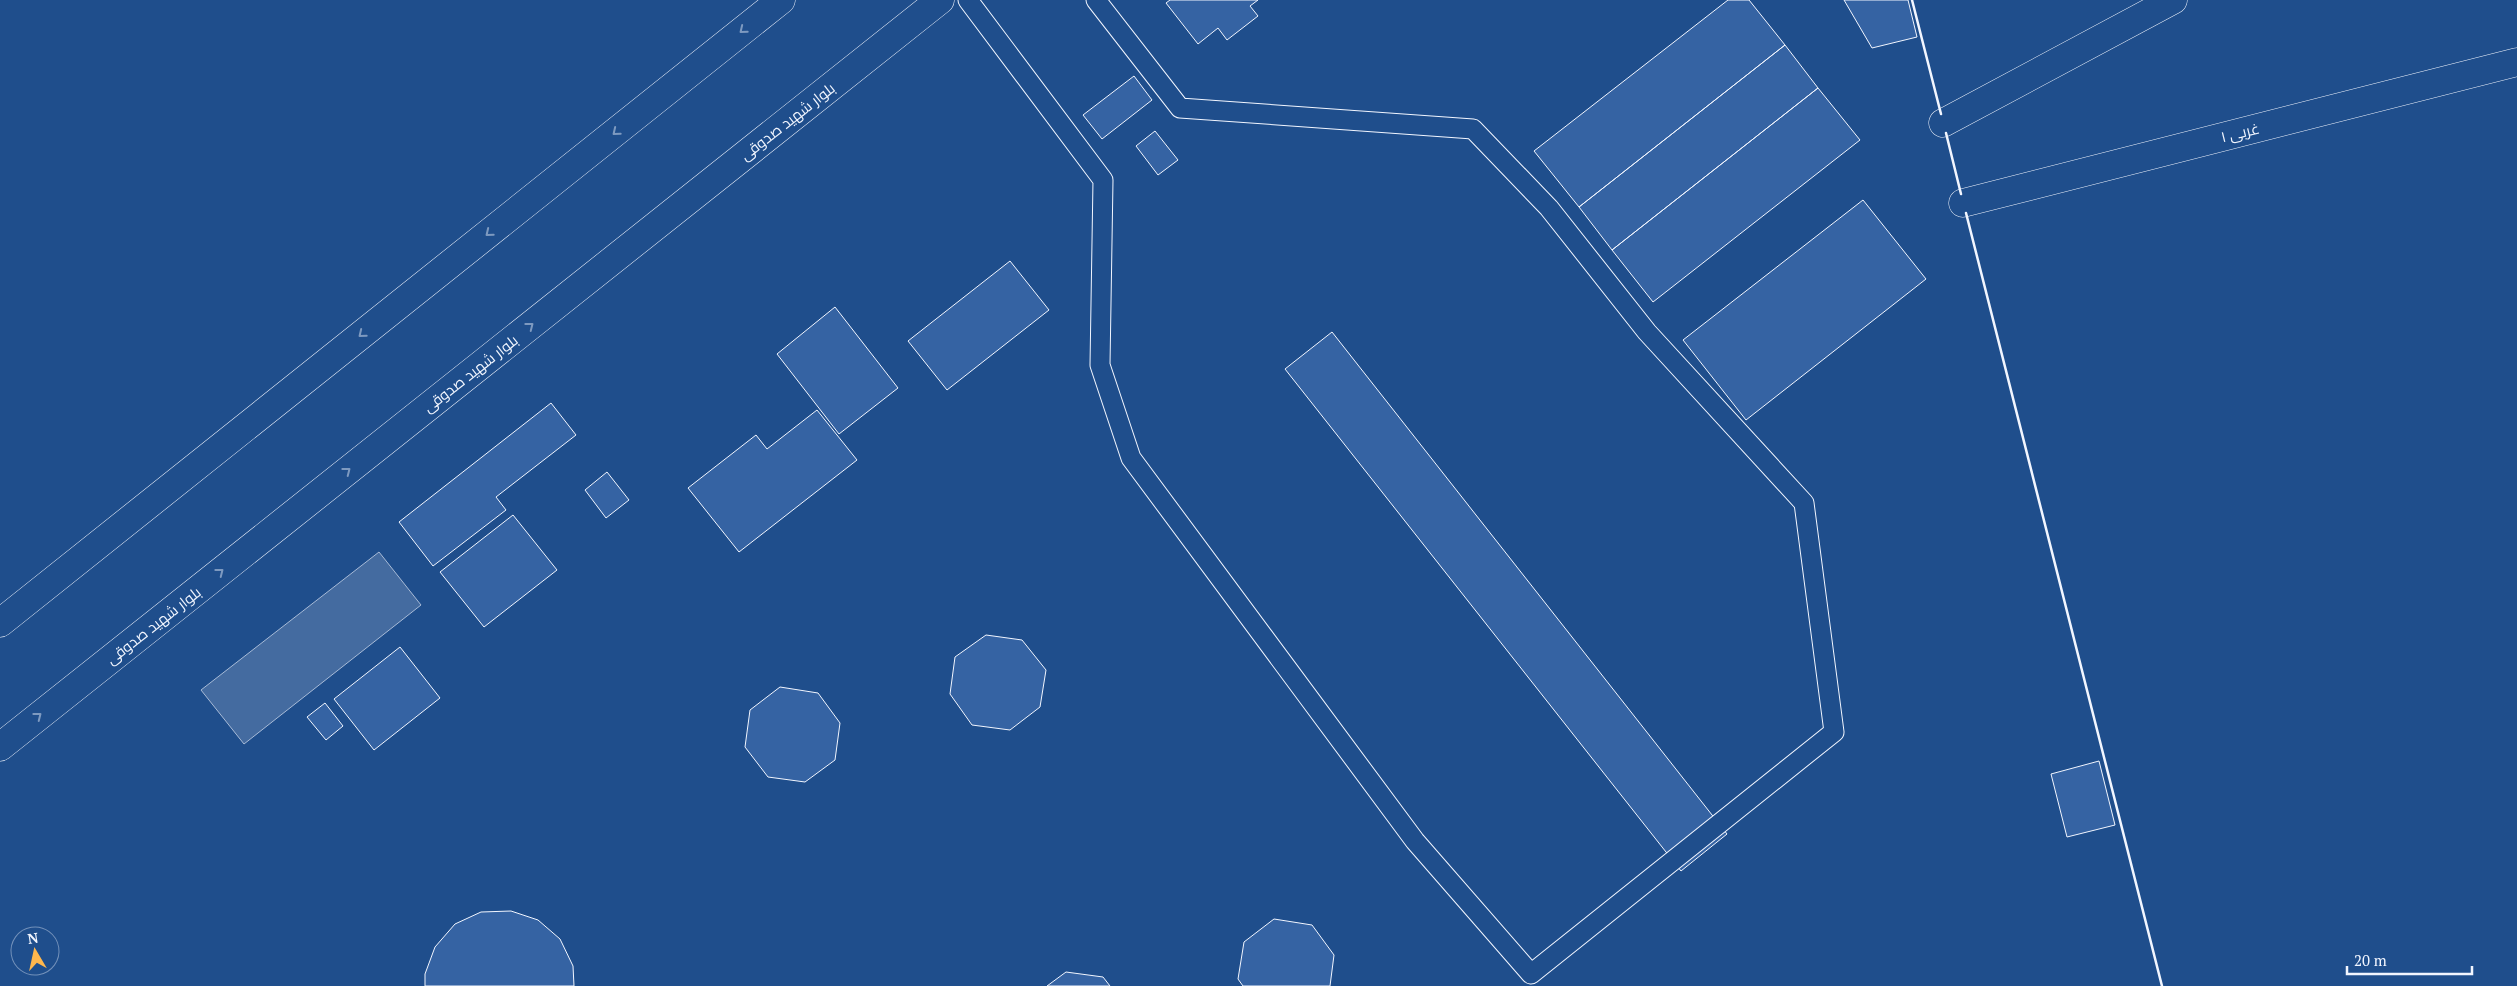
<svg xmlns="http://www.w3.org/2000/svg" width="2517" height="986" viewBox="0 0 2517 986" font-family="'PT Serif',Cairo,serif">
	<rect width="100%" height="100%" fill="#1f4e8c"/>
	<path fill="#446ba0" stroke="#a8bbd7" d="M379,552l42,53 -177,139 -43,-54z"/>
	<path fill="#3563a3" stroke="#f2f6ff" d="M1170,0h88l-8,6 8,10 -31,24 -9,-12 -20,16 -32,-41z
		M1728,0h21l36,45 -206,162 -45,-56z
		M1844,0h64l9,37 -45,11z
		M1785,45l33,43 -206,162 -33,-43z
		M1134,76l18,24 -50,39 -19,-24z
		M1818,88l42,52 -207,162 -41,-52z
		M1155,131l23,29 -20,15 -22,-29z
		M1863,200l63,79 -180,141 -63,-80z
		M1010,261l39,49 -102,80 -39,-49z
		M835,307l63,81 -59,46 -62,-80z
		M1332,332l395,502 -46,37 -396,-502z
		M551,403l25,32 -80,62 10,13 -73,56 -34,-44z
		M817,410l40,50 -118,92 -51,-64 68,-53 11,14z
		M607,472l22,28 -23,18 -21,-28z
		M513,515l44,55 -73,57 -44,-55z
		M986,635l36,5 24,30 -6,37 -30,23 -38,-5 -22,-31 5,-37z
		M400,647l40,51 -66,52 -40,-51z
		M780,687l38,6 22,30 -5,37 -30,22 -37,-5 -23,-30 5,-37z
		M325,703l18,23 -17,14 -19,-23z
		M2099,761l16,64 -48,12 -16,-63z
		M511,911l27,9 22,19 13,27 1,20h-149v-12l10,-27 20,-23 26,-12z
		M1274,919l38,6 22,30 -4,31h-87l-5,-7 6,-37z
		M1066,972l37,5 7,9h-63z"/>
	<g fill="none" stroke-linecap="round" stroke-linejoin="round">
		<g stroke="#f2f6ff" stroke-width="21">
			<path id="service" d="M968,0l135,180 -3,185 31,93 284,383 116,133 303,-242 -30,-229 -157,-171 -98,-124 -76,-79 -293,-21 -84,-108"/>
		</g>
		<g stroke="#f2f6ff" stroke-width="29">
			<path id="minor" d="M1943,123l230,-123
				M1963,203l554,-141"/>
		</g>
		<g stroke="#f2f6ff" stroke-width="29">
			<path id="primary" d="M0,623l781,-623
				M0,747l940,-747"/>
		</g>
		<use href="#service" stroke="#1f4e8c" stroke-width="19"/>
		<use href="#minor" stroke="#1f4e8c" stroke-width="28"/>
		<use href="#primary" stroke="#1f4e8c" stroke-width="28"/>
		<path stroke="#f2f6ff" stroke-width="2.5" d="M1912,0l29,114
			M1946,133l15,61
			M1966,213l196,773"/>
	</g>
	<defs><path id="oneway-chevron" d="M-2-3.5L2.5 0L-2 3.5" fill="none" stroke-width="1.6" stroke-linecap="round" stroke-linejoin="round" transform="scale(1.25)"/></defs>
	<g stroke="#7e9ac0">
		<use href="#oneway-chevron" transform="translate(743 30) rotate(141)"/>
		<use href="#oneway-chevron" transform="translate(616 132) rotate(141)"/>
		<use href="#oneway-chevron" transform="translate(489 233) rotate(141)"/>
		<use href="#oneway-chevron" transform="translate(530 326) rotate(-38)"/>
		<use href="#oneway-chevron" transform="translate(362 334) rotate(141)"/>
		<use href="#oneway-chevron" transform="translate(347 471) rotate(-38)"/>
		<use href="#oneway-chevron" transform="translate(220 572) rotate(-38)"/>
		<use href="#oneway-chevron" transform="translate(38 716) rotate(-38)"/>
	</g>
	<g text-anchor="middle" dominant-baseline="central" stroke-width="4" stroke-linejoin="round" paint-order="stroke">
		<g font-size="15" fill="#f2f6ff" stroke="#1f4e8c">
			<text transform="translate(787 121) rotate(-38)">بلوار شهید صدوقی</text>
			<text transform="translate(2240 132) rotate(-14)">۱ غربی</text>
			<text transform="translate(470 373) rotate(-38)">بلوار شهید صدوقی</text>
			<text transform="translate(153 625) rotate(-38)">بلوار شهید صدوقی</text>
		</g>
	</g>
	<g transform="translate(35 951) rotate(351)"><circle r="24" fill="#1f4e8c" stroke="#7391ba"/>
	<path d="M0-4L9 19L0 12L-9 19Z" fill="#ffb74d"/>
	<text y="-8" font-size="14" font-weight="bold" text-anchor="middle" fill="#f2f6ff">N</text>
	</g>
	<path d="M2347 966v8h125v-8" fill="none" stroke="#f2f6ff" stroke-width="2.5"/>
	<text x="2354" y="966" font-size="15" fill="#f2f6ff" stroke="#1f4e8c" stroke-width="4" paint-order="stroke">20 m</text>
</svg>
